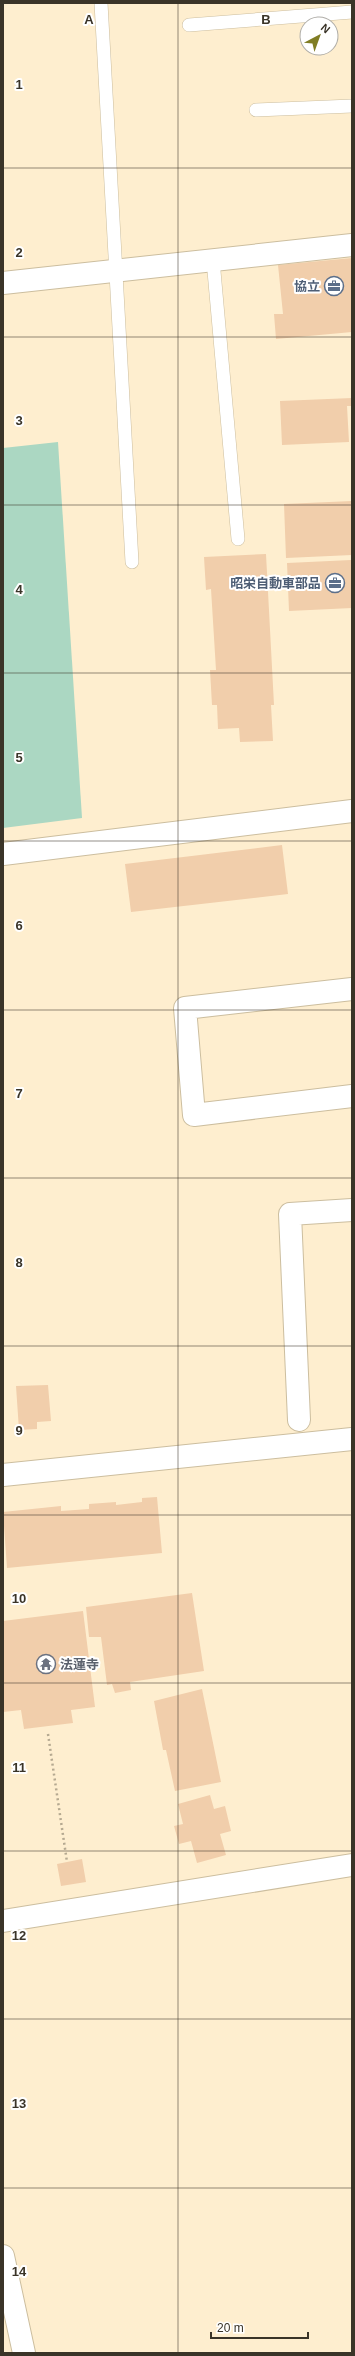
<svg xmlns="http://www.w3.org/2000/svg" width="355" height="2356" viewBox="0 0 355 2356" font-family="Arial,'Noto Sans JP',sans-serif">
	<rect width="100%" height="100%" fill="#feeecf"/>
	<path fill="#abd7c2" d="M58,442l24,376 -79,10v-380z"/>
	<path fill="#f1ceab" d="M352,258v74l-76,7 -2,-25h9l-5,-49z
		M352,398v8h-5l2,36 -67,3 -2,-44z
		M352,501v54l-66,3 -2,-54z
		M266,554l8,151h-3l2,36 -33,1 -1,-14 -21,1 -1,-24h-5l-2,-35h6l-5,-81 -5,1 -2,-33z
		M351,560l1,48 -63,3 -2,-48z
		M282,845l6,49 -157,18 -6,-48z
		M48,1385l3,36 -14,1v7l-18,1 -3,-44z
		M157,1497l5,56 -155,15 -4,-56 58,-6v5l28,-2v-5l27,-2v3l26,-3v-4z
		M192,1593l12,78 -74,11 1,8 -16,3 -3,-9 -5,1 -6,-48h-12l-3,-30z
		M83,1611l12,96 -24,3 2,13 -49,6 -3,-19 -18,2v-91z
		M202,1689l19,93 -46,9 -9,-41h-3l-9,-49z
		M210,1795l4,14 11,-3 6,25 -11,3 6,21 -29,8 -6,-22 -12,3 -5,-18 9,-2 -5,-20z
		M82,1859l4,23 -25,4 -4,-22z"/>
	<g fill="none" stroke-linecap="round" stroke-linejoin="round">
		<g stroke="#ccbe9f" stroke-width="14">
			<path id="service" d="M101,3l31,559
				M189,25l163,-13
				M256,110l96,-4
				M213,260l25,279"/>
		</g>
		<g stroke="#ccbe9f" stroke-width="24">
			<path id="minor" d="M3,283l349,-38
				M3,854l349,-43
				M352,989l-167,19 9,107 158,-19
				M299,1420l-9,-206 62,-4
				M3,1921l349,-56
				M3,2256l21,97"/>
		</g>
		<g stroke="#ccbe9f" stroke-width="24">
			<path id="tertiary" d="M3,1475l349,-36"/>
		</g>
		<path stroke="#b5a991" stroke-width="2.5" stroke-dasharray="2 3" stroke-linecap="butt" d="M48,1734l19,128"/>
		<use href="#service" stroke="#fff" stroke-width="13"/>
		<use href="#minor" stroke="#fff" stroke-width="22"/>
		<use href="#tertiary" stroke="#fff" stroke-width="22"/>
	</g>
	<path fill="none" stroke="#3a3428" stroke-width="1" stroke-opacity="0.55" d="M178,3v2350M3,168h349M3,337h349M3,505h349M3,673h349M3,841h349M3,1010h349M3,1178h349M3,1346h349M3,1515h349M3,1683h349M3,1851h349M3,2019h349M3,2188h349"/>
	<defs>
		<g id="office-ring" transform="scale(1)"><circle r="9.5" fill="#fff" stroke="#5c6f8a" stroke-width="1.5"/><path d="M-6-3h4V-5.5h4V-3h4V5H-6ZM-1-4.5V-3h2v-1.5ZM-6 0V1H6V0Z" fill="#5c6f8a"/></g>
		<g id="temple-ring" transform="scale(1)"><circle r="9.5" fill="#fff" stroke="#6b7280" stroke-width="1.5"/><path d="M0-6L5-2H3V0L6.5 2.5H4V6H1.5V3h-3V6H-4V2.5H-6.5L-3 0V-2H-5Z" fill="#6b7280"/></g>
	</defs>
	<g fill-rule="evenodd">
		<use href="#office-ring" x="334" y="286"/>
		<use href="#office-ring" x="335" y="583"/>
		<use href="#temple-ring" x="46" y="1664"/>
	</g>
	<g text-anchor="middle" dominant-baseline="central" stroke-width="4" stroke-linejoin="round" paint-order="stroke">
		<g font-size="13" font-weight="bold" fill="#4e5e75" stroke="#fff" text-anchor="end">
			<text x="320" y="286">協立</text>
			<text x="321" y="583">昭栄自動車部品</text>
		</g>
		<g font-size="13" font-weight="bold" fill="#5b616d" stroke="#fff" text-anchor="start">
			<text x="60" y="1664">法蓮寺</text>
		</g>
	</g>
	<g font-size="13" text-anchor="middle" font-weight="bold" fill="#3a3428" stroke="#fff" stroke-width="4" stroke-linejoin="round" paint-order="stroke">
		<text x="89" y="24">A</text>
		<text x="266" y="24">B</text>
		<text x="19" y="89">1</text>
		<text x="19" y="257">2</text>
		<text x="19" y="425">3</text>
		<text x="19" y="594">4</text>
		<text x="19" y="762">5</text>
		<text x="19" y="930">6</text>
		<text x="19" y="1098">7</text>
		<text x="19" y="1267">8</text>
		<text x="19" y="1435">9</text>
		<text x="19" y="1603">10</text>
		<text x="19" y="1772">11</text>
		<text x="19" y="1940">12</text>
		<text x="19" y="2108">13</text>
		<text x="19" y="2276">14</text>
	</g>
	<rect width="355" height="2356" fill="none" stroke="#3a3428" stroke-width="8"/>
	<g transform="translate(319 36) rotate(41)"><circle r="19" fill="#ffffff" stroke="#b0aea9"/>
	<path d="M0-3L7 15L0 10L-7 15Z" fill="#807d24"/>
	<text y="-6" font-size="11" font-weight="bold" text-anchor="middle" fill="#3a3428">N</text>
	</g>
	<path d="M211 2332v6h97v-6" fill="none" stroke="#3a3428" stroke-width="2"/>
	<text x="217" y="2332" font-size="12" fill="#3a3428" stroke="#ffffff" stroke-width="3" paint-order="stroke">20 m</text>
</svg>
